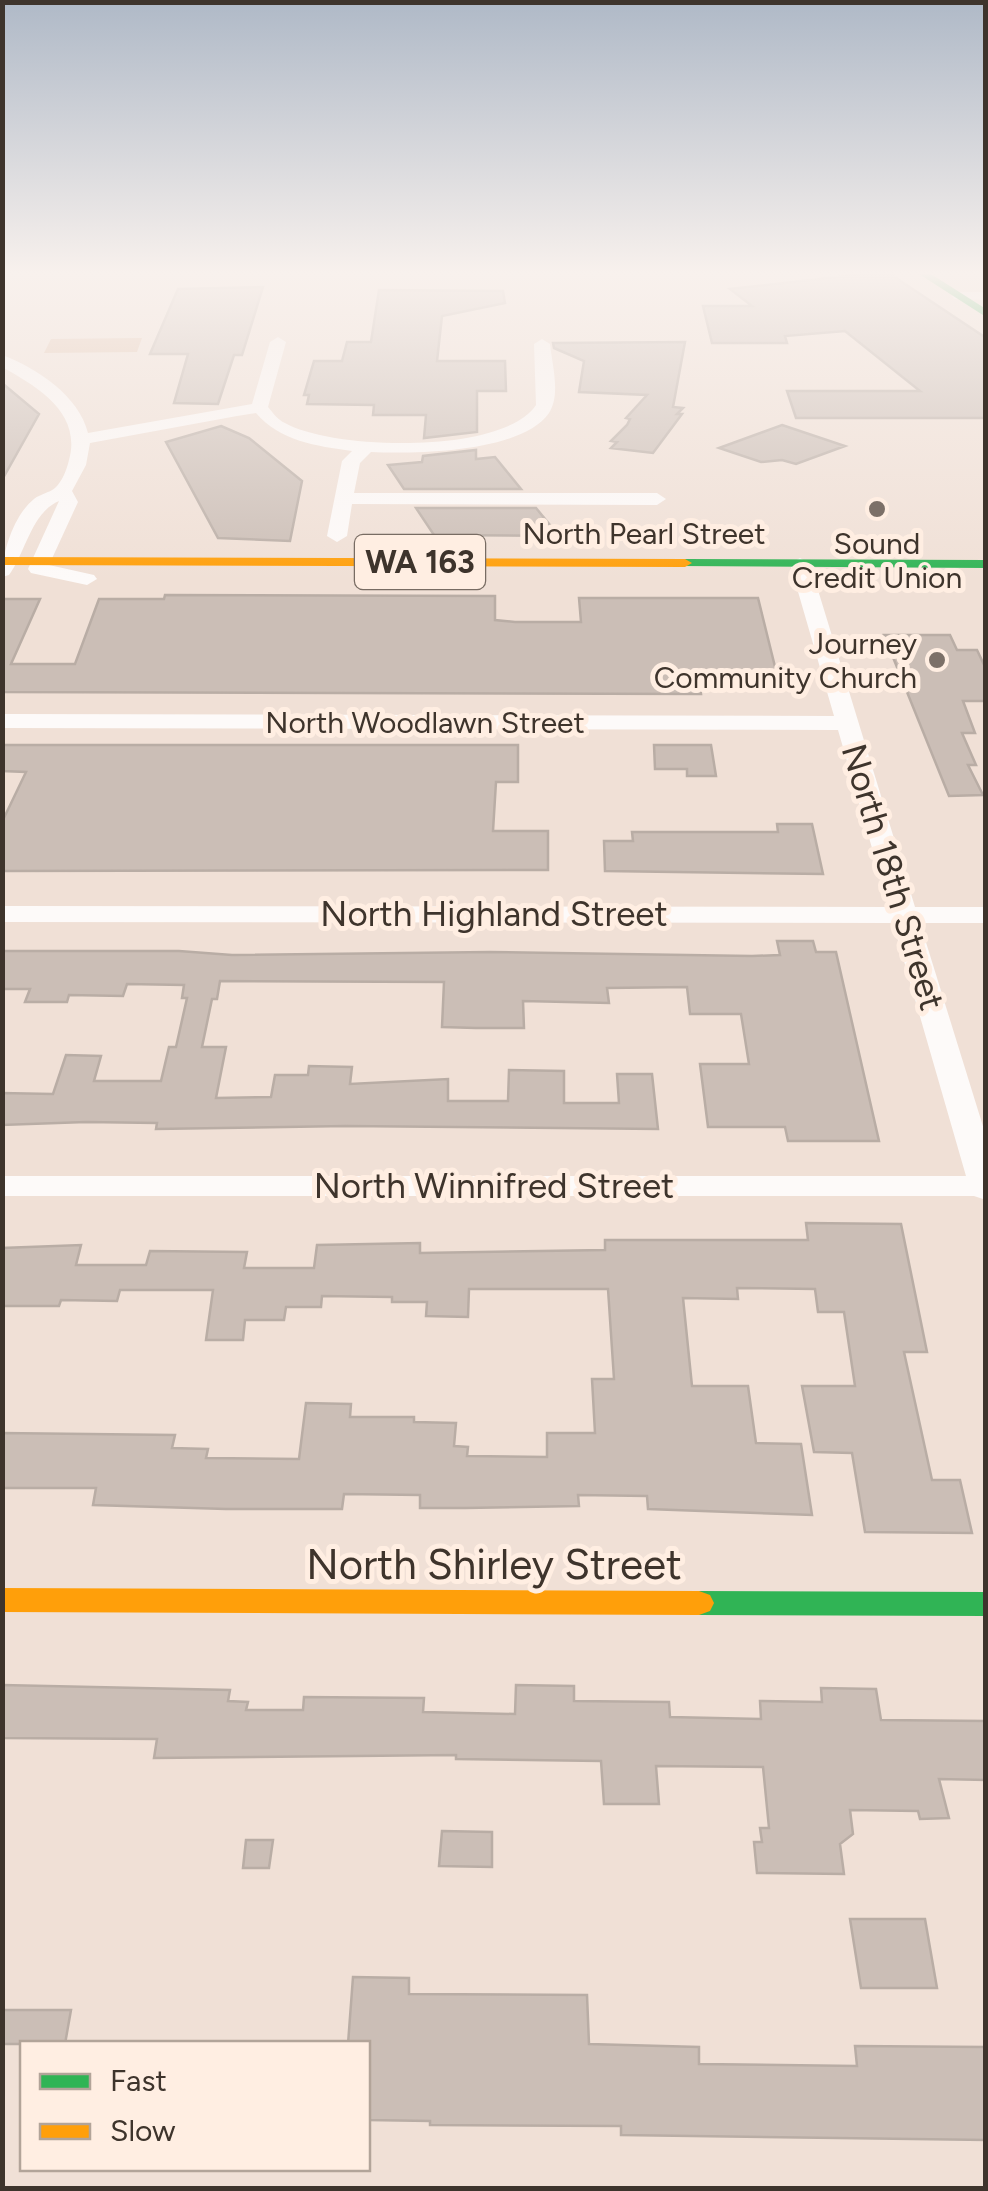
<svg xmlns="http://www.w3.org/2000/svg" width="988" height="2191" viewBox="0 0 988 2191" font-family="Figtree,sans-serif">
	<rect width="100%" height="100%" fill="#f0e0d6"/>
	<path fill="#e1c1ab" d="M142,338l-5,14 -93,1 7,-14z"/>
	<path fill="#cbbeb6" stroke="#b9ada5" stroke-width="2.5" d="M863,274h27l96,64v80h-190l-9,-27h133l-75,-60 -60,5 2,7h-75l-9,-37h49l-22,-17z
		M263,287l-21,68h-8l-16,49 -44,-1 14,-49h-38l28,-65z
		M379,290l124,1 2,12 -63,13 -5,45h68l1,30h-29v41l-53,6 2,-23h-53l1,-10 -67,-1 2,-9h-5l10,-34h28l5,-19h24z
		M685,342l-12,65 10,1 -6,6h5l-29,39 -42,-5 6,-6 -6,-1 16,-16 3,-6 -4,-1 21,-23 -68,-3 5,-31 -30,-13 -1,-5z
		M2,383l37,31 -37,66z
		M782,425l63,21 -49,18 -14,-4 -21,2 -42,-14z
		M221,426l28,12 53,43 -12,60 -72,-3 -52,-96z
		M476,450v9l19,-2 26,32h-117l-16,-24 34,-3 1,-6z
		M416,508h120l23,28 -125,-1z
		M165,595l330,1v24l20,2h66l-2,-24h179l22,89h-80l1,7 -699,-2v-93h38l-29,65h64l24,-65h65z
		M884,635h66l7,15h20l9,19v32h-23l12,32h-13l14,32h-8l15,30 -34,1z
		M2,745h516v37h-22l-3,49h55v39l-546,1v-49l24,-50 -24,-1z
		M654,745h57l5,31h-29v-7h-32z
		M777,824h35l11,50 -218,-3 -1,-30h29l-1,-9h146z
		M777,941h36l3,11h20l43,189h-91l-3,-14h-77l-8,-63h49l-8,-50h-51l-3,-27 -80,1 2,15 -86,-2 1,27h-48l-34,-1 2,-45 -224,-1 -3,18h-5l-10,48h24l-10,51 55,-1 4,-22h33l1,-9 43,1 -2,17 98,-5v22h60l1,-31 55,1v32h55l-2,-29h35l6,55 -312,-3 -190,3 1,-6 -71,-1 -84,3v-32l51,1 13,-39 35,1 -7,25h67l8,-34h7l11,-49h-5l2,-13 -57,-1 -4,12 -54,-1 -2,7h-42l5,-13h-28v-38h177l53,4 258,-3 262,4 28,-1z
		M806,1223l95,1 26,128h-23l28,128h28l12,53 -107,-1 -13,-79 -38,-1 -12,-66h53l-11,-74h-26l-3,-23 -78,-1 1,11 -55,-1 9,88h56l8,57 45,1 11,71 -164,-6 -1,-13 -69,-1 1,11 -114,2h-45v-13l-76,-1 -2,15h-116l-133,-4 3,-17h-94v-55l173,2 -3,13 36,1 -2,9 93,1 7,-56 45,1 -1,13h64v5l42,1 -2,23 14,1 -1,9 80,1v-24h48l-3,-54h22l-6,-90h-139l-1,28 -42,-1 1,-14h-35v-5l-70,-1 -1,11h-35l-2,13h-39l-2,20h-37l7,-50h-93l-3,11 -56,-1 -2,6h-57v-58l79,-3 -5,20h70l4,-14 97,1 -3,16h70l3,-23 103,-2v10l185,-3v-10h203z
		M2,1685l228,5 -2,11 20,1 -2,8h57l1,-13 120,1 -1,14 92,2 1,-29 58,1v15l95,1 1,15 91,2 -1,-18 62,1 -1,-14 55,1 5,31 105,1v59l-47,-1 10,39 -29,1 -2,-8 -68,-1 3,24 -13,10 4,30 -87,-1 -3,-31h8l-2,-14h9l-6,-61 -107,-1 3,38h-55l-3,-43 -145,-2v-4l-302,3 3,-19 -155,-1z
		M442,1831l50,1v35l-53,-1z
		M246,1840h27l-4,28h-26z
		M850,1919h75l12,69h-76z
		M353,1977l56,1v16l178,1 2,49 110,3v17l158,2 -2,-20 131,1v93l-365,-5v-9l-191,-1v-4l-62,-1v-76h-20z
		M2,2010h69l-6,34h-63z"/>
	<g fill="none" stroke-linecap="round" stroke-linejoin="round">
		<path fill="#fdfaf9" fill-rule="evenodd" d="M959,292h27v8l-32,-1 -2,-3z
			M278,337l8,5 -18,65c5,6 10,13 17,16 47,27 218,32 251,-18l-2,-61 8,-5 8,5c2,20 11,51 -1,69 -28,40 -134,41 -178,39l-11,11 -6,30h303l9,6 -9,6 -305,-1 -5,32 -10,6 -10,-6 15,-75 10,-10c-36,-5 -72,-10 -96,-38l-19,3 -147,27 -4,22 -14,26 6,11 -29,63 45,10 3,4 -10,6 -56,-12 -3,-4 31,-68c-28,12 -33,51 -50,74l-7,2c0,-25 12,-62 32,-78 6,-5 15,-6 21,-11 7,-6 12,-19 14,-28 13,-47 -31,-73 -67,-93v-12c35,13 77,41 86,78l164,-29 18,-62z
			M800,558l10,6 105,343h71v16h-66l66,213v64l-12,-4h-972v-20h964l-73,-253 -891,-1v-16l887,1 -51,-177 -836,-2v-14l832,2 -44,-152z"/>
		<path fill="#30b455" fill-rule="evenodd" d="M919,274h12l55,35v8z
			M685,559l301,1v8l-306,-2 -2,-3z
			M699,1591l287,1v24l-287,-1 -11,-4 -4,-8 4,-8z"/>
		<path fill="#ff9f0a" fill-rule="evenodd" d="M2,557l683,2 7,4 -7,4 -683,-2z
			M2,1588l697,3 11,4 4,8 -4,8 -11,4 -697,-3z"/>
	</g>
	<linearGradient id="sky" x2="0" y2="1"><stop stop-color="#afb9c7"/><stop offset="0.47" stop-color="#f8f1ed"/><stop offset="1" stop-color="#f8f1ed" stop-opacity="0"/></linearGradient>
	<rect width="988" height="581" fill="url(#sky)"/>
	<g fill="#7c7068" stroke="#ffeee2" stroke-width="4">
		<circle cx="877" cy="509" r="10"/>
		<circle cx="937" cy="660" r="10"/>
	</g>
	<g text-anchor="middle" dominant-baseline="central" stroke-width="10" stroke-linejoin="round" paint-order="stroke">
		<g font-size="30" fill="#3e342c" stroke="#ffeee2">
			<text x="644" y="533">North Pearl Street</text>
			<text x="425" y="722">North Woodlawn Street</text>
		</g>
		<g font-size="30" fill="#3e342c" stroke="#ffeee2">
			<text x="877" y="543">Sound<tspan x="877" dy="34">Credit Union</tspan></text>
			<text x="917" y="643" text-anchor="end">Journey<tspan x="917" dy="34">Community Church</tspan></text>
		</g>
		<rect fill="#ffeee2" stroke="#786c63" stroke-width="2.5" x="355" y="535" width="130" height="54" rx="8"/>
		<g font-size="32" font-weight="bold" fill="#3e342c">
			<text x="420" y="562">WA 163</text>
		</g>
		<g font-size="35" fill="#3e342c" stroke="#ffeee2">
			<text transform="translate(893 877) rotate(73)">North 18th Street</text>
			<text x="494" y="914">North Highland Street</text>
			<text x="494" y="1186">North Winnifred Street</text>
		</g>
		<g font-size="42" fill="#3e342c" stroke="#ffeee2">
			<text x="494" y="1564">North Shirley Street</text>
		</g>
	</g>
	<rect width="988" height="2191" fill="none" stroke="#3e342c" stroke-width="10"/>
	<rect x="20" y="2041" width="350" height="130" fill="#ffeee2" stroke="#b2a499" stroke-width="2.5"/>
	<rect x="40" y="2074" width="50" height="15" fill="#30b455" stroke="#b2a499" stroke-width="2.5"/>
	<text x="110" y="2091" font-size="30" fill="#3e342c">Fast</text>
	<rect x="40" y="2124" width="50" height="15" fill="#ff9f0a" stroke="#b2a499" stroke-width="2.5"/>
	<text x="110" y="2141" font-size="30" fill="#3e342c">Slow</text>
</svg>
